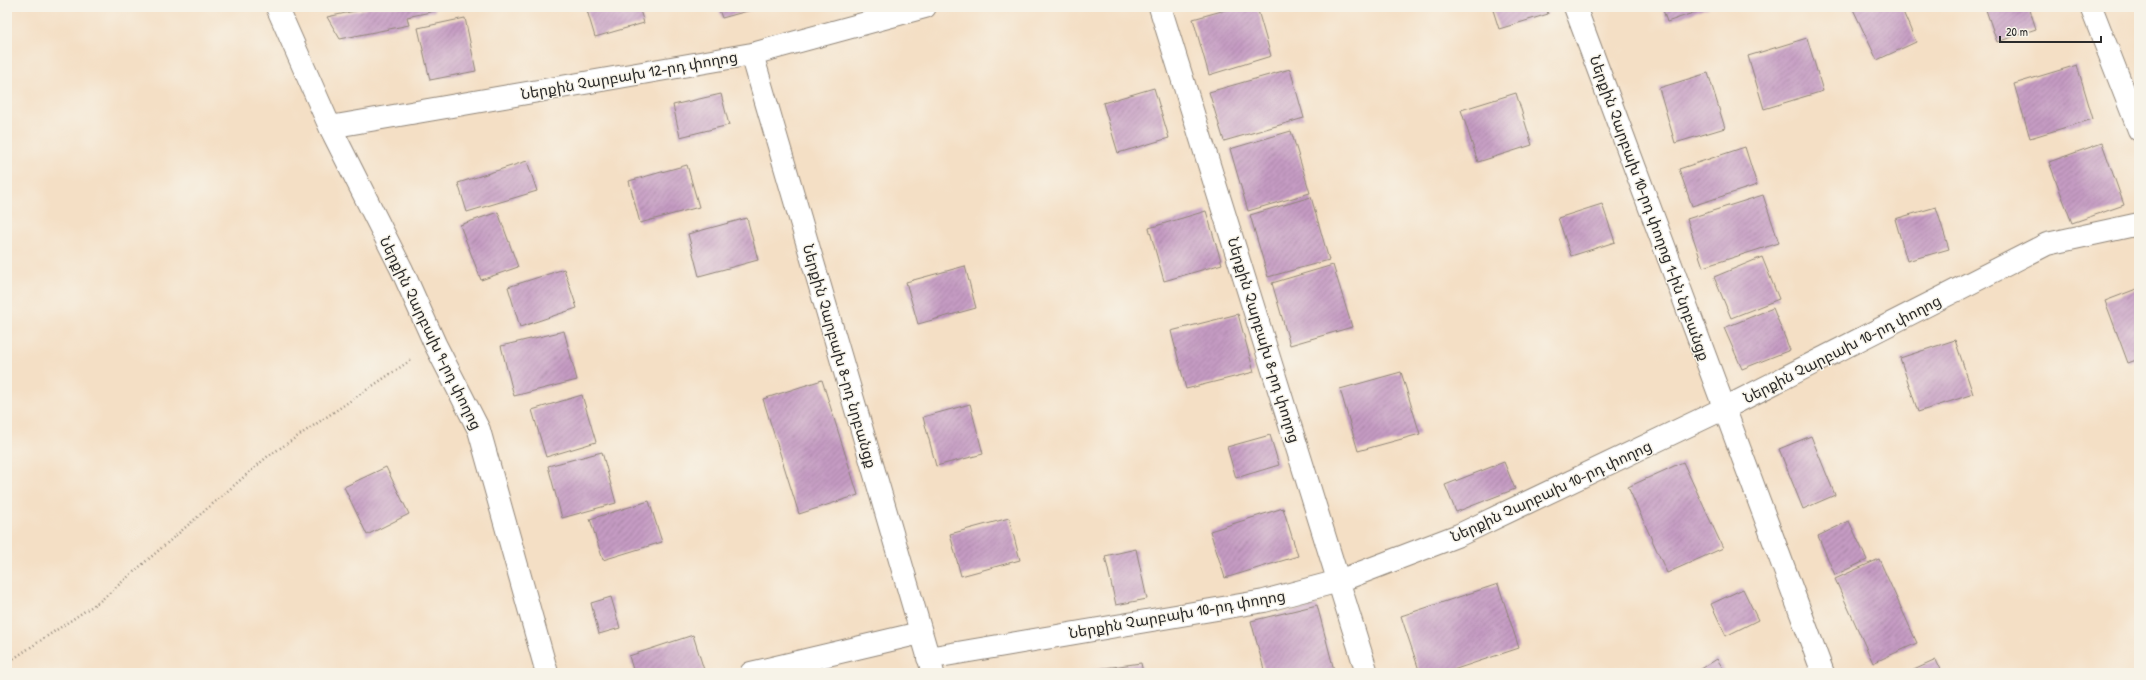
<svg xmlns="http://www.w3.org/2000/svg" width="2146" height="680" viewBox="0 0 2146 680" font-family="'Patrick Hand','Noto Sans Armenian',sans-serif">
	<defs>
		<pattern id="building-hatch" width="6" height="6" patternUnits="userSpaceOnUse"><rect width="6" height="6" fill="#c59bc3"/><path d="M-1 1l2-2M0 6l6-6M5 7l2-2" fill="none" stroke="#a07f9f"/></pattern>
	</defs>
	<rect width="100%" height="100%" fill="#f7f3e8"/>
	<filter id="ink" filterUnits="userSpaceOnUse"><feTurbulence type="fractalNoise" baseFrequency=".025" numOctaves="2"/><feDisplacementMap in="SourceGraphic" scale="8" xChannelSelector="R" yChannelSelector="G"/><feConvolveMatrix kernelMatrix="1 2 1 2 8 2 1 2 1" color-interpolation-filters="sRGB"/></filter>
	<filter id="wash" filterUnits="userSpaceOnUse"><feTurbulence type="fractalNoise" baseFrequency=".012" numOctaves="4" result="noise"/><feDisplacementMap in="SourceGraphic" scale="16" xChannelSelector="R" yChannelSelector="G"/><feGaussianBlur stdDeviation="0.9" result="paint"/><feColorMatrix in="noise" values="0 0 0 0 0 0 0 0 0 0 0 0 0 0 0 0 0 1.4 0 .05"/><feComposite in="paint" operator="in"/></filter>
	<g filter="url(#wash)">
		<rect width="100%" height="100%" fill="#f4dfc5"/>
		<g id="blocks">
			<path fill="url(#building-hatch)" d="M374,7h60l1,4 -28,6 2,8 -69,14 -13,-22z
				M586,7h53l5,16 -49,14z
				M718,7h44l-40,11z
				M1236,7h21l14,49 -62,19 -16,-56z
				M1492,7h54l2,7 -49,15z
				M1662,7h48l-43,15z
				M1852,7h49l15,35 -39,18z
				M1985,7h44l7,22 -39,13z
				M465,18l11,53 -46,9 -12,-52z
				M1807,38l16,53 -59,18 -16,-53z
				M2077,65l16,54 -63,19 -16,-54z
				M1290,69l14,49 -80,23 -15,-49z
				M1708,73l17,55 -50,15 -16,-55z
				M1154,88l15,50 -51,15 -15,-50z
				M1516,93l16,52 -54,17 -17,-52z
				M721,94l8,31 -49,12 -7,-32z
				M1291,131l19,62 -62,18 -18,-62z
				M2102,143l22,62 -52,18 -23,-61z
				M1745,147l12,38 -65,21 -13,-37z
				M527,161l10,30 -70,21 -9,-29z
				M687,165l12,42 -59,16 -11,-42z
				M1763,195l16,48 -76,24 -16,-48z
				M1311,197l18,63 -61,17 -18,-62z
				M1602,204l13,38 -44,14 -13,-38z
				M1936,207l13,42 -42,12 -12,-42z
				M1206,211l16,53 -58,17 -15,-53z
				M498,212l20,55 -37,13 -21,-55z
				M747,218l11,42 -59,16 -11,-42z
				M1762,257l17,42 -48,19 -17,-41z
				M1333,265l19,62 -62,18 -18,-62z
				M965,266l11,42 -58,16 -12,-42z
				M564,269l13,39 -57,19 -12,-40z
				M2139,288v71l-11,4 -23,-62z
				M1773,308l17,42 -48,19 -18,-41z
				M1238,314l16,58 -68,17 -15,-58z
				M564,331l13,49 -63,16 -13,-50z
				M1955,340l18,54 -55,18 -18,-54z
				M1401,372l19,62 -62,17 -18,-62z
				M822,380l36,115 -59,19 -36,-115z
				M582,395l14,47 -50,15 -14,-47z
				M970,404l13,50 -47,12 -13,-49z
				M1270,435l9,30 -43,13 -9,-31z
				M1811,436l24,59 -32,14 -24,-60z
				M602,452l14,51 -54,15 -14,-52z
				M1504,462l11,27 -59,23 -11,-27z
				M1683,462l40,86 -56,25 -39,-86z
				M386,467l23,47 -42,21 -23,-48z
				M649,501l13,41 -59,18 -13,-41z
				M1283,508l15,48 -73,22 -15,-47z
				M1009,518l11,42 -59,16 -11,-42z
				M1849,521l18,39 -32,15 -17,-39z
				M1136,549l11,50 -31,6 -11,-49z
				M1879,559l38,84 -44,20 -38,-84z
				M1498,584l21,64 -75,25h-24l-19,-57z
				M1743,589l15,31 -32,16 -15,-32z
				M611,597l9,31 -21,6 -8,-31z
				M1317,605l17,65 -13,3h-56l-14,-52z
				M693,635l12,38h-71l-5,-17z
				M1717,659l9,14h-31z
				M1936,660l6,13h-35z
				M1141,663l2,10h-52l-1,-3z"/>
		</g>
	</g>
	<g filter="url(#ink)">
		<use href="#blocks" fill-opacity="0" stroke="#908578" stroke-width="1"/>
		<g fill="none" stroke-linecap="round" stroke-linejoin="round">
			<g stroke="#908578" stroke-width="24">
				<path id="minor" d="M277,7l53,120 72,143 33,74 44,86 68,243
					M1160,7l207,666
					M1575,7l248,666
					M2091,7l48,123
					M752,54l181,619
					M330,127l422,-73 173,-47
					M928,658l336,-57 75,-20 120,-46 266,-127 322,-164 92,-20
					M751,673l169,-40"/>
			</g>
			<path stroke="#908578" stroke-width="2.5" stroke-dasharray="1 3" stroke-linecap="butt" d="M7,663l93,-62 167,-144 144,-97"/>
			<use href="#minor" stroke="#fff" stroke-width="22"/>
		</g>
	</g>
	<g text-anchor="middle" dominant-baseline="central" stroke-width="3" stroke-linejoin="round" paint-order="stroke">
		<g font-size="15" fill="#2b2b2b" stroke="#f7f3e8">
			<text transform="translate(629 75) rotate(-10)">Ներքին Չարբախ 12-րդ փողոց</text>
			<text transform="translate(1650 208) rotate(70)">Ներքին Չարբախ 10-րդ փողոց 1-ին նրբանցք</text>
			<text transform="translate(431 333) rotate(64)">Ներքին Չարբախ 9-րդ փողոց</text>
			<text transform="translate(1264 340) rotate(73)">Ներքին Չարբախ 8-րդ փողոց</text>
			<text transform="translate(1842 349) rotate(-27)">Ներքին Չարբախ 10-րդ փողոց</text>
			<text transform="translate(840 356) rotate(74)">Ներքին Չարբախ 8-րդ նրբանցք</text>
			<text transform="translate(1551 491) rotate(-25)">Ներքին Չարբախ 10-րդ փողոց</text>
			<text transform="translate(1177 614) rotate(-10)">Ներքին Չարբախ 10-րդ փողոց</text>
		</g>
	</g>
	<rect width="2146" height="680" fill="none" stroke="#f7f3e8" stroke-width="24"/>
	<path d="M2000 36v6h101v-6" fill="none" stroke="#2b2b2b" stroke-width="2"/>
	<text x="2006" y="36" font-size="12" fill="#2b2b2b" stroke="#f7f3e8" stroke-width="3" paint-order="stroke">20 m</text>
</svg>
